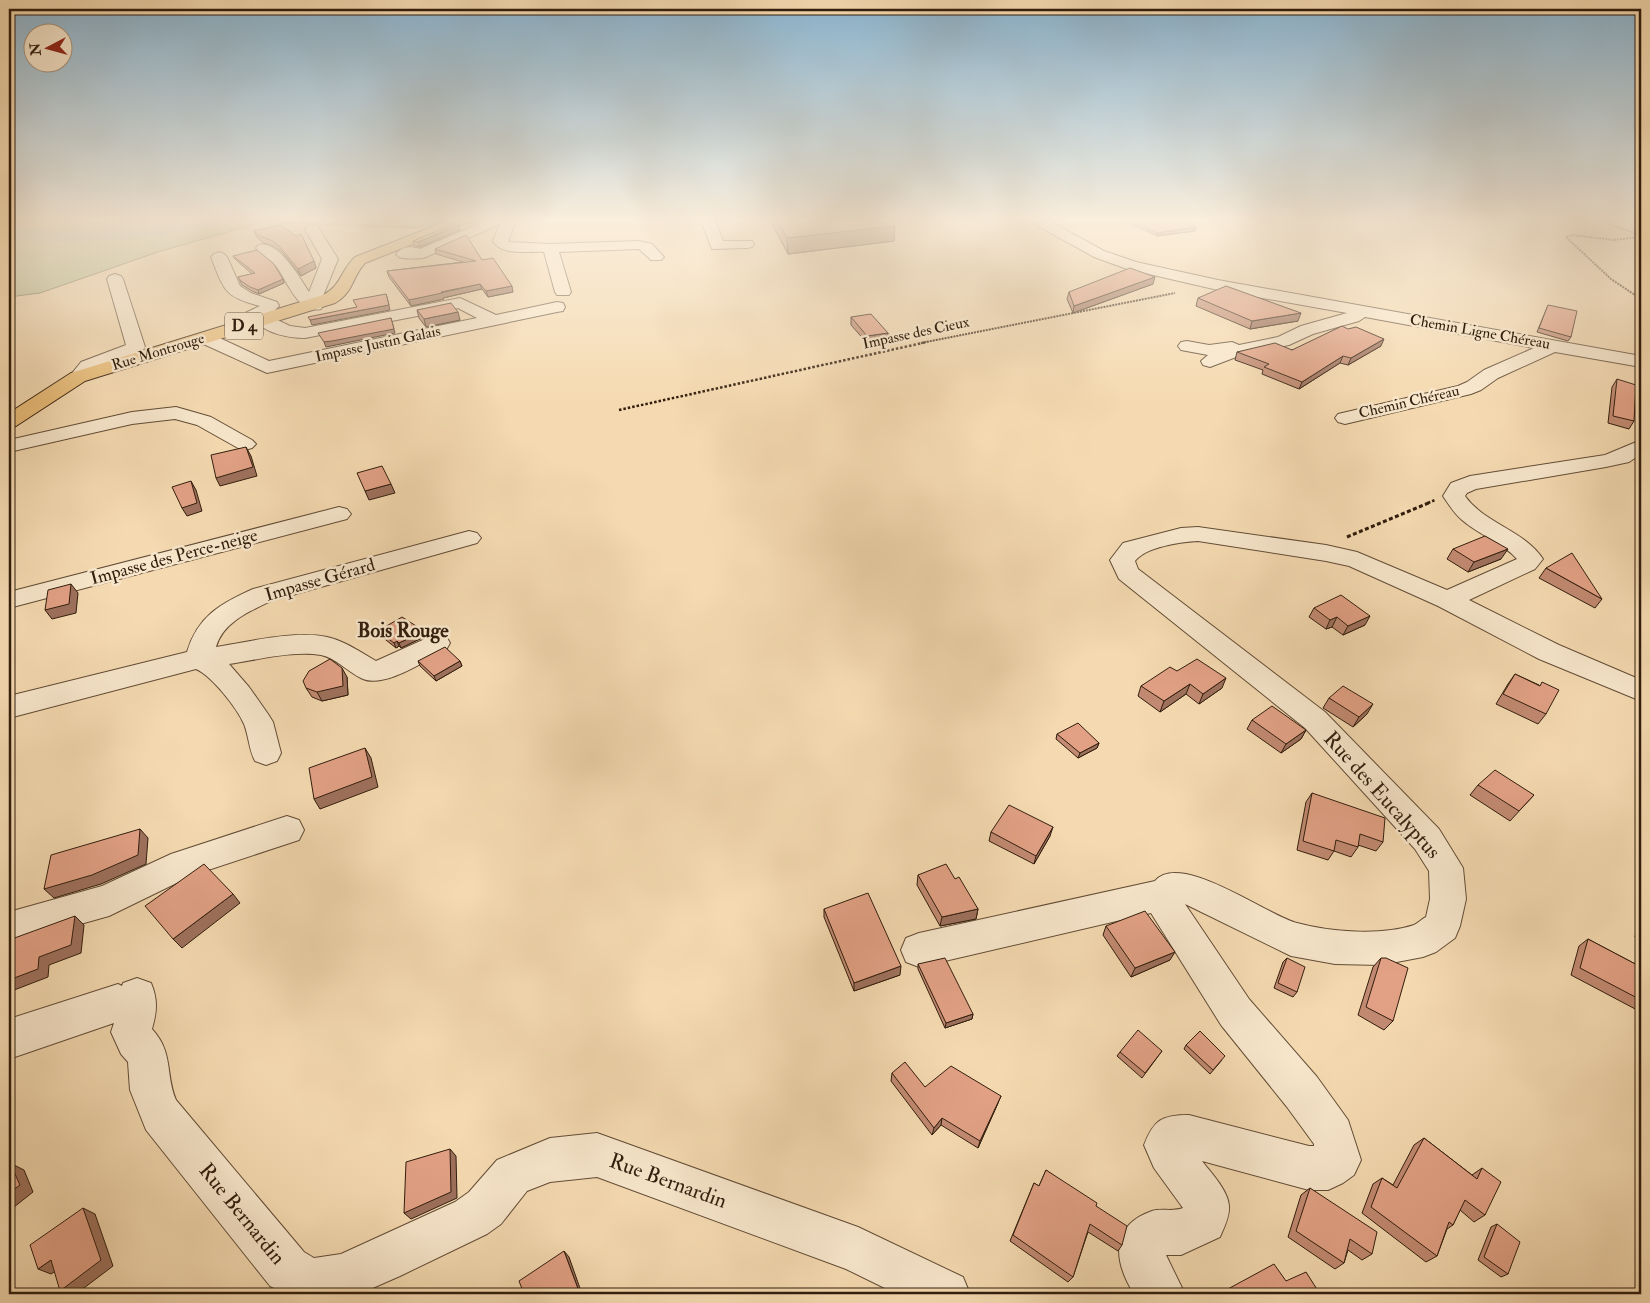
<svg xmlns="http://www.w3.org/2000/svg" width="1650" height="1303" viewBox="0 0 1650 1303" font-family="'IM FELL Double Pica',serif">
	<rect width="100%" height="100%" fill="#f5dab1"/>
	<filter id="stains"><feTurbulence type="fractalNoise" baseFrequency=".004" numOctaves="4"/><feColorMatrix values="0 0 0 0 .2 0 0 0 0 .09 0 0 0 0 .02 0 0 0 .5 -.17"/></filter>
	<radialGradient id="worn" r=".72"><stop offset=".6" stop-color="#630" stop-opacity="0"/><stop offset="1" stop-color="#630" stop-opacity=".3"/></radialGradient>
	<path fill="#b6c191" stroke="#746f4f" d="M9,218h445l-36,10 -155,-6 -105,30 -118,41 -31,4z"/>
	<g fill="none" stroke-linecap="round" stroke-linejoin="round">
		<path fill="#9db9b3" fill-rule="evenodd" d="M192,218h39l-3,4c-48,12 -98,18 -147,19 -24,1 -48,2 -72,-4v-12c51,11 131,2 183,-7z"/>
		<g stroke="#624c36" stroke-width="2">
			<path id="minor" d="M462,218h26l11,2 2,3 2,-5h14l-9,23 2,1 40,2 89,-3 13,3 12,13 -3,3h-10l-12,-11 -80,3 12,40 -2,3h-12l-2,-3 -11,-40c-15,-1 -43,4 -51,-11l7,-17 -74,33c-5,2 -22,2 -27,0l-3,-3c6,-8 16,-8 24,-5l59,-25 -15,-3z
				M700,218h14l9,23h29l2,3 -2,3 -5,1 -35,1z
				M1027,218h17l60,33 32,11 82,18 423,76v11l-86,-15 -57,26 -17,12 -10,4 -126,30 -7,-2 -3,-4 3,-4 120,-28 9,-4 17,-12 50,-22 -169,-31 -6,4 -46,13 -24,11 -45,9 -34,13 -7,-2 -2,-4 7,-6 -27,-5 -3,-4 3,-4 6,-1 22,4 23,-3 7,3 39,-8 23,-11 46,-13 -129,-23 -91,-21 -33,-12 -65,-36z
				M312,225l5,1 21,33 -15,37 -3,5 3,4 -2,4c-24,5 -33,-28 -45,-43 -6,-7 -15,-10 -20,-18l2,-3c21,-5 41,32 51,47l13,-33 -17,-30 2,-3z
				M219,252l5,2 3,3 13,29 11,7 26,9 2,4 -10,10 21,10 15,2 155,-30 36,17 61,-13 6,1 2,4 -2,4 -6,1 -290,61 -68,-31 -3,-4 3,-4 6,-1 6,1 58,27 208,-43 -19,-10 -153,30c-16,0 -38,-4 -49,-17l-7,2 -6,-1 -3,-4 3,-4 17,-8c-36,-9 -36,-16 -49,-49l3,-3z
				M115,274l6,2 2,3 22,68c-8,12 -31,13 -44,19 -12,6 -15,19 -30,15l-2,-4 12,-15 45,-17 -19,-66 2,-3z
				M176,407l35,10 41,23 4,4 -4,4 -7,2 -7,-2 -41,-23 -22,-6 -43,5 -123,28v-12l123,-28z
				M1641,440v14l-12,8 -23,5 -130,22 -9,4 -2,3c20,28 59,34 78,63l-8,10 -66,31 90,45 82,35v21l-102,-42 -101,-53 -89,-40 -23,-5 -128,-20c-18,1 -52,6 -63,20l3,8 187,143 114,117 24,39 3,31 -6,27 -5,12 -19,14 -13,5 -42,8 -46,-1 -44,-8 -106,-52 64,95 68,78 31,43 13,40 -7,15 -11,8 -15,7h-19l-107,-29c9,12 26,29 27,45 1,10 -5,22 -9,31l-39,18h-15l19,39h-51c-20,-32 -25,-68 18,-83 9,-3 21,1 31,-3l-29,-40 -10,-23c10,-25 17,-30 45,-30l120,31h5v-2l-27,-37 -66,-82 -70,-112 -232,54 -13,-5 -5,-12 5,-12 13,-5 236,-52c26,-30 111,34 142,42 33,9 84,13 117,2 4,-2 8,-6 12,-8l4,-18 -1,-28 -14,-22 -110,-121 -186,-149 -9,-19 13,-17 58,-15 17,-1 128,18 31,7 90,38 70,-31c-15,-17 -38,-24 -55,-39 -8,-7 -13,-15 -19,-24l8,-13 19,-7 135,-21z
				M339,507l8,2 4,5 -4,5 -338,89v-16z
				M469,531l8,2 4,5 -4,5 -206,58c-21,10 -48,21 -55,46 31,-5 81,-17 111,-10 18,4 33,15 49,24l60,-27 10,2 4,7 -4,7c-20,10 -63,40 -85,28 -13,-6 -25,-20 -40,-23 -27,-5 -64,5 -92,9l20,23 19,27 5,8 8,31 -4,8 -11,4 -11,-4c-6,-11 -6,-24 -11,-37 -7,-16 -32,-48 -48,-55l-187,49v-22l178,-44c11,-36 33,-48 66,-63z
				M287,816l12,4 5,10 -5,10 -106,35 -84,41 -100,28v-32l93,-26 69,-32z
				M137,978l14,5c7,17 6,28 1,46 22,24 13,45 24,71l128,152 10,6 27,-4 114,-52 14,-10 28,-32 53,-22 47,-5 261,94 105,50 7,17h-73l-51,-25 -249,-92 -47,5 -23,9 -26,33 -14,10 -87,42 -41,18h-73l-16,-8 -124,-156 -16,-40 -2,-28 -7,-8 -10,-22 3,-9 -105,36v-40l109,-35 4,2 1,-3z"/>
		</g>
		<g stroke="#311d0d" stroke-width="2">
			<path id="major" d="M455,218h18l-2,3 -106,42c-13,14 -11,29 -30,40l-250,78 -69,45 -7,2v-15l62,-40 252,-78c18,-9 18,-25 32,-38z"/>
		</g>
		<path stroke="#311d0d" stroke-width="2" stroke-dasharray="2 1" stroke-linecap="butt" d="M1591,218l41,14 7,5 -25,3 -42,-5 -6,2 45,42 30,20
			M1071,220l16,-2
			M921,343l254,-50"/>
		<path stroke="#311d0d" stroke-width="2.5" stroke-dasharray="2.5 2" stroke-linecap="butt" d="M619,410l308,-68
			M1428,503l7,-3"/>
		<path stroke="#311d0d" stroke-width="3" stroke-dasharray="4 2.5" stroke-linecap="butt" d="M1347,537l84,-35"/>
		<use href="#minor" fill="#f8e7cc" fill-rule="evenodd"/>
		<use href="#major" fill="#eabd78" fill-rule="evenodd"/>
	</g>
	<path fill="#c28a72" stroke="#311d0d" d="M769,218h121l4,23 -106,13z
		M1119,218h59l18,9 -1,4 -38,5z
		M460,230l-40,17 -6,-1 -1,-5z
		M254,231l60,30 2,7 -15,8 -19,-24 -8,-6 -11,-3 -6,-6z
		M435,249l47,11 31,32 -25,5 -6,-8 -39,9 1,1 -33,7 -22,-29 -2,-6 76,-9 -27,-8z
		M233,256l50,23 1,4 -25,11 -7,-3 -10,-6 -4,-8 14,-3 -17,-15z
		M1153,284l-80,29 -6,-14 2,-7z
		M1198,298l100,23 -48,8 -54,-23z
		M1548,305l23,32 -3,4 -31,-9z
		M417,310l43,10 -34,7 -7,-9z
		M851,317l37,16v7l-21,3 -16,-18z
		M1381,346l-33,19 -8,-2 -41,26 -37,-15 1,-4 -28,-10 2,-8z
		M1617,379l17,42 -5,8 -21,-6 4,-36z
		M1453,549l48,10 -33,13 -21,-13z
		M1546,568l56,31 -7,9 -56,-30z
		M1314,608l51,17 -22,10 -11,-8 -6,2 -17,-12z
		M378,631h46l2,5 -25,12 -2,-2 -3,2 -15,-12z
		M418,661h42l2,5 -26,15 -16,-15z
		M1177,671l45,17 -23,16 -13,-10 -26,18 -22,-16 3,-10z
		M1515,674l24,11 7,29 -8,10 -42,-20 12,-20z
		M347,677l1,18 -26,6 -10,-4 -6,-9z
		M1329,698l38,16 -14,13 -30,-19z
		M1252,720l54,10 -5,9 -20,14 -34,-24z
		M1057,734l42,9 -2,5 -19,10 -22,-19z
		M1478,785l56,10 -24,26 -40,-26z
		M1312,793l71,49 -7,9 -18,-6v2l-7,10 -17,-6 -6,9 -31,-10 9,-48z
		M991,832l59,4 -16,28 -45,-23z
		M918,875l37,4 23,30 -2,10 -36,7 -23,-41z
		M824,909l76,66 -46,16 -30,-74z
		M1641,910v30l-6,-3 5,-26z
		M1106,926l64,34 -39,17 -28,-42z
		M1588,939l53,28v52l-3,-2 1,-6 -68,-36 8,-29z
		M1287,958l10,34 -4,5 -19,-9 9,-26z
		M1381,958l12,63 -9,9 -26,-15 15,-48z
		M918,964l55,50 -1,5 -27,9 -27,-59z
		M1186,1045l36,15 -12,14 -26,-25z
		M1162,1051l-20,27 -25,-22 3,-4z
		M892,1073l33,14 73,16 -20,45 -37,-23 -9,10 -41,-54z
		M1424,1138l48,37 10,-7 3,47 -11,7 -14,-12 -7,15 -6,4 -10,27 -11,6 -64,-49 11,-29 9,-6 11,7 21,-40z
		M1046,1170l50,36 26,39 -4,6 -30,-19 -15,45 -5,5 -58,-41 24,-58 5,3z
		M1310,1188l62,66 -10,6 -14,-10 -4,13 -9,6 -47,-32 13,-42z
		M1497,1224l11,50 -7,3 -23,-17 13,-33z
		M1286,1281l34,13h-99v-1l5,-3z"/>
	<path fill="#9e715d" stroke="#311d0d" d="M459,225l1,5 -40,17 -2,-5z
		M895,226l-1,15 -106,13 -1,-16z
		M1196,227l-1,4 -38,5v-3z
		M314,261l2,7 -15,8 -3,-7z
		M1155,277l-2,7 -80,29 1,-7z
		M283,279l1,4 -25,11 -1,-4z
		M480,284l2,5 -39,9 1,1 -33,7 -2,-6z
		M512,286l1,6 -25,5 -2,-6z
		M386,294l4,16 -78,15 -2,-5 79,-15z
		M458,312l2,8 -34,7 -2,-8z
		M1301,313l-3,8 -48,8 2,-8z
		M391,318l4,15 -69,14 -2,-5z
		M888,333v7l-21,3v-7z
		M1384,339l-3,7 -33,19 3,-7z
		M1343,356l-3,7 -41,26 3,-7z
		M246,447l5,9 6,20 -37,10 -4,-8z
		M191,481l5,9 6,21 -15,5 -5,-8z
		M391,484l4,9 -26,7 -4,-9z
		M1508,549l-7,10 -33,13 6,-10z
		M71,584l7,9 -2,20 -24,6 -7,-9z
		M1370,616l-5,9 -22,10 5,-9z
		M1337,617l-5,10 -6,2 4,-9z
		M424,631l2,5 -25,12 -2,-5z
		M397,641l2,5 -3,2 -2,-5z
		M460,661l2,5 -26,15 -2,-5z
		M342,668l5,9 1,18 -26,6 -5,-9z
		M1226,678l-4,10 -23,16 4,-10z
		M1190,684l-4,10 -26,18 4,-11z
		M1373,704l-6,10 -14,13 6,-10z
		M1306,730l-5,9 -20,14 5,-9z
		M1099,743l-2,5 -19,10 2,-5z
		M365,748l6,10 7,29 -58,22 -6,-10z
		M1053,827l-3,9 -16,28 2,-8z
		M140,829l8,9 -2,26 -45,20 -47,14 -10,-9z
		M233,894l7,9 -58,45 -9,-9z
		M978,909l-2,10 -36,7 2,-9z
		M75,916l9,9 -3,28 -32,12 -1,12 -39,15v-12l30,-23z
		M1175,952l-5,8 -39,17 4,-9z
		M901,966l-1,9 -46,16v-8z
		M973,1014l-1,5 -27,9 1,-5z
		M1001,1096l-3,7 -20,45 2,-7z
		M942,1118l-1,7 -9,10 2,-7z
		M450,1149l6,7 1,42 -46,21 -7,-6z
		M10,1163l14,7 9,22 -24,19z
		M83,1208l12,6 18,52 -37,28h-7l-9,-3z
		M564,1251l5,6 13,37h-2z
		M51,1260l13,6 -13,8 -13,-5z"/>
	<path fill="#e2a185" stroke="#311d0d" d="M776,218h114l5,8 -108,12z
		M1127,218h51l18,9 -39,6z
		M457,223l2,2 -41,17 -5,-1z
		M280,225l16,11 5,-2 13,27 -16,8 -19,-23 -8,-6 -11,-4 -6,-5z
		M466,235l16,25 11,-2 19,28 -26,5 -6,-7 -39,8 1,1 -33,7 -22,-29 89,-10 -41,-12z
		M257,250l16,13 10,16 -25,11 -8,-3 -9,-6 -3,-4 17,-4 -22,-17z
		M1130,268l25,9 -81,29 -5,-14z
		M1226,286l75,27 -49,8 -54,-23z
		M386,294l3,11 -79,15 -2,-3 49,-10 -4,-7z
		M451,303l7,9 -34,7 -7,-9z
		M1548,305l29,6 -6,26 -32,-9z
		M871,314l17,19 -21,3 -16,-19z
		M391,318l3,11 -62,12 -8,1 -6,-9z
		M1342,326l6,3 8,-2 28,12 -33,19 -8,-2 -41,26 -38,-15 5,-3 -32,-12 38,-9 17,7z
		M1617,379l19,6 -2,36 -21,-5z
		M246,447l7,20 -37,11 -5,-23z
		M382,466l9,18 -26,7 -8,-18z
		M191,481l6,22 -15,5 -10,-21z
		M1485,536l23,13 -34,13 -21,-13z
		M1572,553l30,46 -56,-31z
		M71,584l-2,20 -24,6 3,-20z
		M1341,595l29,21 -22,10 -11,-9 -7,3 -16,-12z
		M402,617l22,14 -25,12 -2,-2 -3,2 -16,-12z
		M445,647l15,14 -26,15 -16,-15z
		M330,659l12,9 1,18 -26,6 -11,-4 -3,-7 6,-10z
		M1197,659l29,19 -23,16 -13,-10 -26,17 -23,-15 29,-19 7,4z
		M1515,674l25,12 2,-4 17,8 -13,24 -43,-20z
		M1343,686l30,18 -14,13 -30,-19z
		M1272,706l34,24 -20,14 -34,-24z
		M1078,723l21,20 -19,10 -23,-19z
		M365,748l7,29 -58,22 -5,-31z
		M1495,770l39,25 -15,16 -41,-26z
		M1312,793l73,25 -2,24 -23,-8 -2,13 -22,-7 -2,11 -31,-10z
		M1009,805l44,22 -17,29 -45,-24z
		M140,829l-2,26 -46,20 -48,14 7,-34z
		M204,864l29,30 -60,45 -28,-33z
		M946,864l9,15 4,-2 19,32 -36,8 -24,-42z
		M868,893l33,73 -47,17 -30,-74z
		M1145,911l30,41 -40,16 -29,-42z
		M75,916l-4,29 -32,12 -1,12 -29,11v-40z
		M1588,939l53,28v33l-61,-32z
		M945,958l28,56 -27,9 -28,-59z
		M1287,958l18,9 -8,25 -19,-9z
		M1381,958h5l22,10 -15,53 -27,-14z
		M1138,1030l24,21 -17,22 -25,-21z
		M1200,1031l25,25 -12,14 -27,-25z
		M905,1062l20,25 26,-21 50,30 -21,45 -38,-23 -8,10 -42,-55z
		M1424,1138l53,41 5,-11 19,14 -16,33 -20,-15 -12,25 -4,-3 -12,34 -66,-49 11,-29 15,10z
		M450,1149l1,43 -47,21 2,-51z
		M10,1163l10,22 -11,8v-29z
		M1046,1170l51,33 -1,3 31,20 -5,19 -32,-21 -17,53 -60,-42 21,-52 5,3z
		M1310,1188l67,44 -5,22 -22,-15 -6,24 -48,-32z
		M83,1208l18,52 -41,31 -9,-31 -13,9 -8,-24z
		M1497,1224l23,18 -12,32 -24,-17z
		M564,1251l16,43h-56l-5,-13z
		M1274,1264l12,17 20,-9 14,22h-92l-2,-4z"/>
	<linearGradient id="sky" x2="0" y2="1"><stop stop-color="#8ab6d3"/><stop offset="0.55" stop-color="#faeedc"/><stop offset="1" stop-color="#faeedc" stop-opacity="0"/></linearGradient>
	<rect width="1650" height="400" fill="url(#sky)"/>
	<g text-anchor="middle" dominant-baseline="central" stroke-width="5" stroke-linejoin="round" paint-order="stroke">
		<g font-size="15" fill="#311d0d" stroke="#f8e7cc">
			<text transform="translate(1480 332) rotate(10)">Chemin Ligne Chéreau</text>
			<text transform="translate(916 333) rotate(-12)">Impasse des Cieux</text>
			<text transform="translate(378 344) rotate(-12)">Impasse Justin Galais</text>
			<text transform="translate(158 352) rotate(-17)">Rue Montrouge</text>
			<text transform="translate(1409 402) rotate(-13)">Chemin Chéreau</text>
		</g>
		<rect fill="#f8e7cc" stroke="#6d5a46" stroke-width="1" x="225" y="312.5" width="38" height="27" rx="4"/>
		<g font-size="16" font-weight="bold" fill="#311d0d">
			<text x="244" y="326">D 4</text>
		</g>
		<g font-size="18" fill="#311d0d" stroke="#f8e7cc">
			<text transform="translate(174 557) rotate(-15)">Impasse des Perce-neige</text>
			<text transform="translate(320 580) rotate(-16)">Impasse Gérard</text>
		</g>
		<g font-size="20" font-weight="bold" fill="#311d0d" stroke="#f8e7cc">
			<text x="403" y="630">Bois Rouge</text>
		</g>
		<g font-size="21" fill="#311d0d" stroke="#f8e7cc">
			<text transform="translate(1382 795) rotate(48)">Rue des Eucalyptus</text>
			<text transform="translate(668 1181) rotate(20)">Rue Bernardin</text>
			<text transform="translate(242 1214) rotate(51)">Rue Bernardin</text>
		</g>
	</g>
	<rect width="1650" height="1303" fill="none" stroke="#f5dab1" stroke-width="30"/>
	<rect x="10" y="10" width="1630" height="1283" fill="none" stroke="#311d0d" stroke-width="2.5"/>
	<rect x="15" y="15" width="1620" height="1273" fill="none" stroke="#311d0d"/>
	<g transform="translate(48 48) rotate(264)"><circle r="24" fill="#f8e7cc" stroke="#a89680"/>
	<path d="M0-4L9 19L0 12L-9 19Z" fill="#8f2418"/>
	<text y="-8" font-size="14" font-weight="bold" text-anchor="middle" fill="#311d0d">N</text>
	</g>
	<rect width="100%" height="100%" filter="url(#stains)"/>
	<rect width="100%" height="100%" fill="url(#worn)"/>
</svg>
